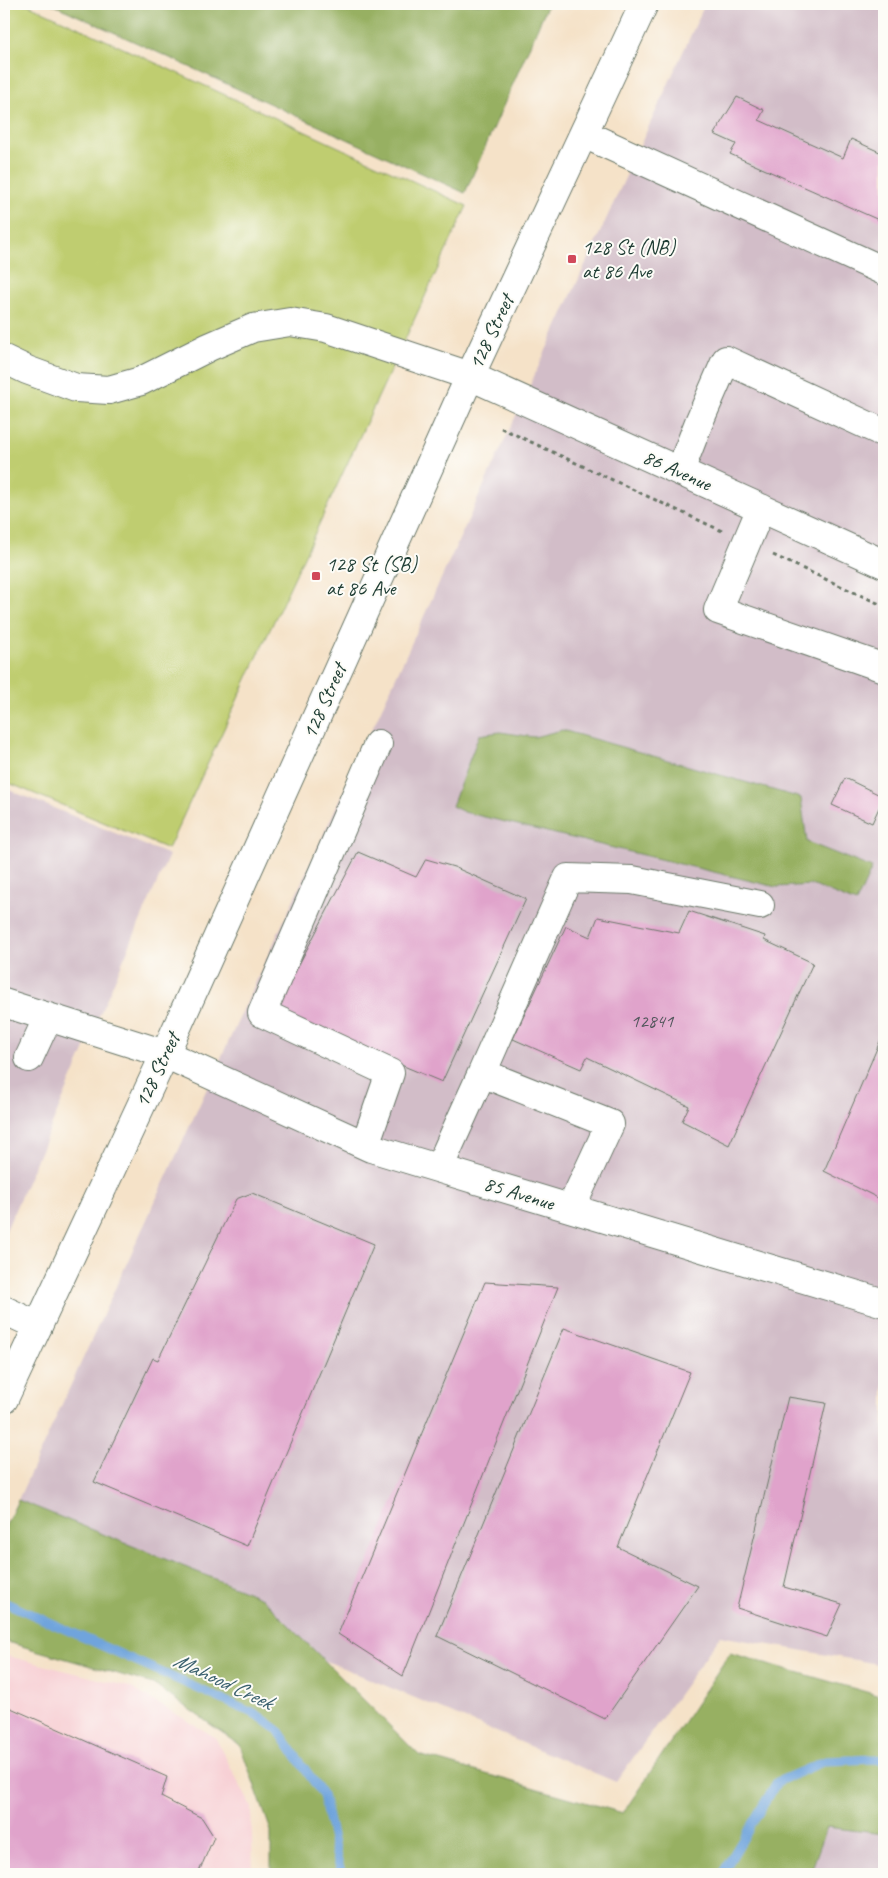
<svg xmlns="http://www.w3.org/2000/svg" width="888" height="1878" viewBox="0 0 888 1878" font-family="Caveat,sans-serif">
	<rect width="100%" height="100%" fill="#fdfcf7"/>
	<filter id="ink" filterUnits="userSpaceOnUse"><feTurbulence type="fractalNoise" baseFrequency=".02" numOctaves="2"/><feDisplacementMap in="SourceGraphic" scale="10" xChannelSelector="R" yChannelSelector="G"/><feConvolveMatrix kernelMatrix="1 2 1 2 8 2 1 2 1" color-interpolation-filters="sRGB"/></filter>
	<filter id="wash" filterUnits="userSpaceOnUse"><feTurbulence type="fractalNoise" baseFrequency=".0096" numOctaves="4" result="noise"/><feDisplacementMap in="SourceGraphic" scale="20" xChannelSelector="R" yChannelSelector="G"/><feGaussianBlur stdDeviation="1.12" result="paint"/><feColorMatrix in="noise" values="0 0 0 0 0 0 0 0 0 0 0 0 0 0 0 0 0 1.4 0 .05"/><feComposite in="paint" operator="in"/></filter>
	<g filter="url(#wash)">
		<rect width="100%" height="100%" fill="#f5e2c8"/>
		<path fill="#f7cfd4" d="M4,1655l126,32 85,50 36,69 2,68h-249z"/>
		<path fill="#d2bdc8" d="M705,4h179v1661l-164,-29 -104,146 -292,-122 -62,-62 -244,-98z
			M4,788l165,67 -165,380z
			M827,1827l57,7v40h-74z"/>
		<path fill="#bfcd6f" stroke="#6f8552" d="M4,4h23l440,202 -299,643 -164,-68z"/>
		<path fill="#97b062" stroke="#5b764b" d="M52,4h496l-83,189z
			M562,730l239,68 6,44 65,26 -16,35 -44,-18 -36,2 -312,-75 -12,-6 27,-71 21,-3 34,5z
			M18,1500l244,98 157,157 204,58 107,-160 154,44v137l-57,-7 -17,47h-539v-43l-31,-86 -87,-61 -149,-43v-112z"/>
		<g fill="none" stroke-linecap="round" stroke-linejoin="round">
			<path stroke="#6fa4dc" stroke-width="9" d="M4,1602l255,114 19,14 45,65 14,63 5,16
				M722,1874l55,-92 48,-21 50,-2 9,2"/>
		</g>
		<g id="blocks">
			<path fill="#e0a3cb" d="M737,97l27,13 -5,10 84,38 8,-19 33,15v60l-3,7 -151,-67 6,-10 -22,-10z
				M845,778l39,19 -12,26 -40,-18z
				M358,852l58,25 10,-18 28,8 72,32 -84,183 -168,-70z
				M689,911l76,25 -1,4 49,23 -84,182 -47,-24 7,-15 -102,-49 -6,12 -68,-30 53,-113 24,11 8,-20 81,16z
				M884,1032v169l-60,-30z
				M252,1193l122,51 -127,302 -153,-64 59,-124 5,2 78,-161z
				M485,1282l73,5 -155,389 -65,-42z
				M564,1328l126,44 -72,175 80,39 -93,133 -168,-83z
				M788,1397l38,6 -42,184 58,17 -15,33 -90,-29z
				M4,1705l163,72 -6,20 41,21 12,19 -16,37h-194z"/>
		</g>
	</g>
	<g filter="url(#ink)">
		<use href="#blocks" fill-opacity="0" stroke="#6a7768" stroke-width="1"/>
		<g fill="none" stroke-linecap="round" stroke-linejoin="round">
			<g stroke="#6a7768" stroke-width="30">
				<path id="minor" d="M584,134l300,137
					M4,359l23,11 49,18 33,2 32,-9 68,-34 44,-19 37,-6 36,6 144,48 414,188
					M680,471l19,-49 27,-62 158,73
					M761,508l-43,102 166,58
					M4,1003l161,51 206,94 513,155
					M29,1058l19,-41
					M482,1073l86,-195 64,2 128,25
					M365,1145l25,-72 -128,-60 116,-269
					M439,1168l43,-95 128,51 -39,84
					M4,1310l34,16"/>
			</g>
			<g stroke="#6a7768" stroke-width="30">
				<path id="major" d="M4,1399l161,-345 305,-678 174,-372"/>
			</g>
			<path stroke="#6a7768" stroke-width="3" stroke-dasharray="4 4" stroke-linecap="butt" d="M501,428l221,103
				M773,555l111,51"/>
			<use href="#minor" stroke="#fff" stroke-width="28"/>
			<use href="#major" stroke="#fff" stroke-width="28"/>
		</g>
	</g>
	<g fill="#d1495b" stroke="#fdfcf7" stroke-width="2">
		<rect x="567" y="254" width="10" height="10" rx="2.5"/>
		<rect x="311" y="571" width="10" height="10" rx="2.5"/>
	</g>
	<g text-anchor="middle" dominant-baseline="central" stroke-width="4" stroke-linejoin="round" paint-order="stroke">
		<g font-size="19" fill="#4f565a">
			<text x="652" y="1021">12841</text>
		</g>
		<g font-size="21" fill="#1f3d34" stroke="#fdfcf7" text-anchor="start">
			<text x="582" y="247">128 St (NB)<tspan x="582" dy="24">at 86 Ave</tspan></text>
			<text x="326" y="564">128 St (SB)<tspan x="326" dy="24">at 86 Ave</tspan></text>
		</g>
		<g font-size="21" fill="#1f3d34" stroke="#fdfcf7">
			<text transform="translate(491 332) rotate(-65)">128 Street</text>
			<text transform="translate(677 470) rotate(24)">86 Avenue</text>
			<text transform="translate(324 701) rotate(-66)">128 Street</text>
			<text transform="translate(157 1070) rotate(-65)">128 Street</text>
			<text transform="translate(519 1193) rotate(17)">85 Avenue</text>
		</g>
		<g font-size="22" font-style="italic" fill="#3b616f" stroke="#fdfcf7">
			<text transform="translate(223 1681) rotate(25)">Mahood Creek</text>
		</g>
	</g>
	<rect width="888" height="1878" fill="none" stroke="#fdfcf7" stroke-width="20"/>
</svg>
